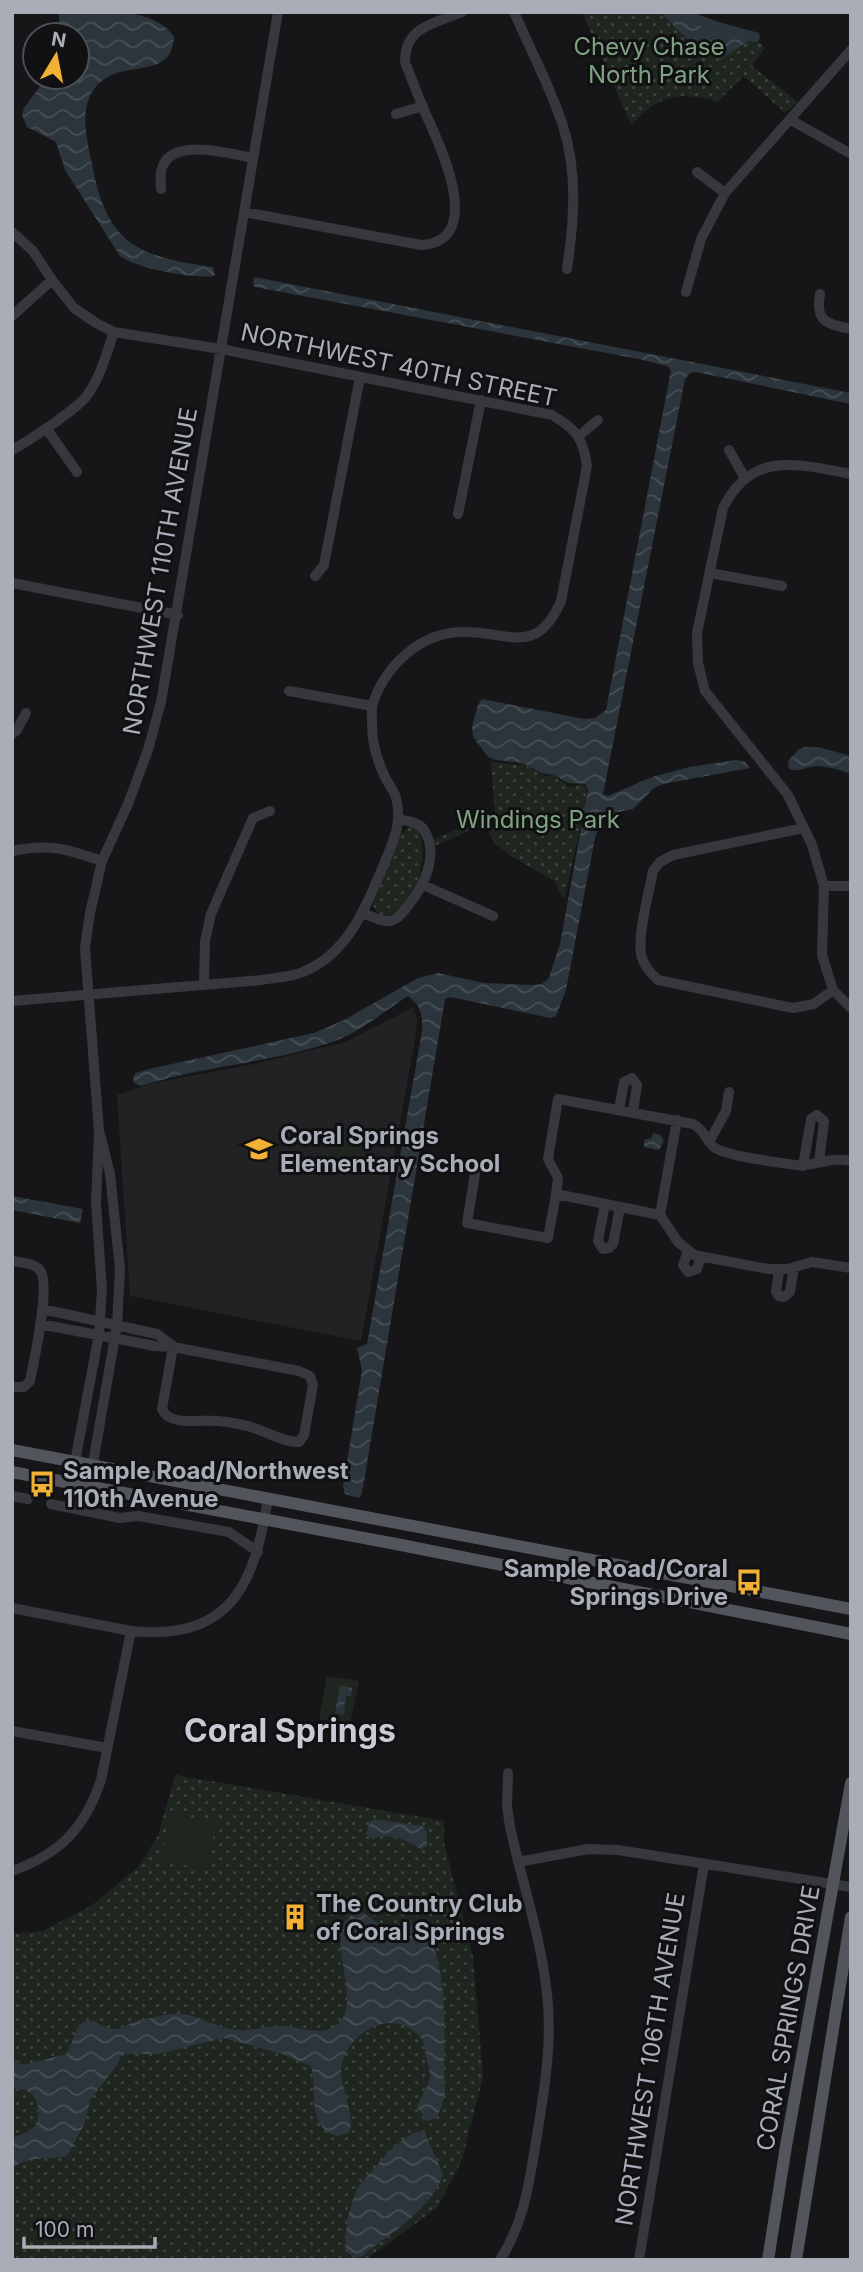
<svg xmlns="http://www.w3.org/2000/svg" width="863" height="2272" viewBox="0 0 863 2272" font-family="Inter,sans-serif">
	<defs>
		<pattern id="grass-dots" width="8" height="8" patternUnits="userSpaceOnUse" patternTransform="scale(1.75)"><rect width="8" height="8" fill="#1e261f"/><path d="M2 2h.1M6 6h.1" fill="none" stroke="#3c433d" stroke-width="1.8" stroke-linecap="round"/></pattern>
		<pattern id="water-waves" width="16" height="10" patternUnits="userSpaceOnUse" patternTransform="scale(1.75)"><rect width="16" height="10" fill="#2c353c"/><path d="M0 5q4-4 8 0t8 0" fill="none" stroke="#485056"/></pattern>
	</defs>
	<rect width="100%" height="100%" fill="#161618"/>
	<path fill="#222225" d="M414,1007l3,12 -1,15 -55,307 -231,-45 -13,-201 36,-12 101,-19 91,-22z"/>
	<path fill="url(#grass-dots)" d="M582,12h78l38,38 23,9 34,-22 10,11 -13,18 46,36 -13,11 -41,-37 -26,25c-41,-9 -57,-7 -87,24z
		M491,762l29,3 2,-2 23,13 9,-1 15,12 13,-3 3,3 3,17 -6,12 -17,82h-2l-9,-17 -43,-25 -17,-13 -9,-19 -53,23v-7l63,-26z
		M409,827l10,4c10,24 -3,87 -37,85l-6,-5 -3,-6 27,-70z
		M175,1775l269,46v22l29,114 10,120 -21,83 -25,48 -72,52h-353v-326l30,-3 49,-25 47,-39 20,-31z"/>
	<path fill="#1e261f" d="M331,1126l33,7 -8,40 -33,-7z
		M327,1676l32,5 -9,43 -31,-5z
		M170,1814l46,8 -8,47 -47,-8z"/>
	<path fill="url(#water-waves)" d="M59,12c33,0 94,-8 115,25 -3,50 -61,14 -84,59 -9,20 -3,43 1,63 15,84 42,97 122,108l2,9c-22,3 -77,-7 -95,-20l-55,-86 -9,-28 -29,-15 -5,-12 2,-7 23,-31h30v-42h-13l-5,-14z
		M660,12h17l38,14 40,11 -34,22 -23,-9z
		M254,277l597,116v11l-155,-32 -6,1 -5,6 -82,415 5,2 44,-19 37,-10 47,-7 9,2 5,6 -87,16 -9,4 -21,21 -11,2 -22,12 -5,15 -29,152 -10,26 -6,2 -100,-21 -5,2 -83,494 -3,5 -14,-4 -2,-8 19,-116 -5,-22 10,-4 55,-313c1,-16 -1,-25 -14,-35 -24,15 -46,35 -73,45 -62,22 -131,24 -194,45l-7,-3 -1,-6 3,-4 13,-4 165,-36 30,-13 74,-42 20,-5 46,10 49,2 9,-1 7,-6 11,-34 28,-154 -3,-6 -17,-1 -14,-8 -13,-2 -18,-10 -27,-3 -8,-3 -15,-20 -1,-10 6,-22 4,-6 102,20 11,-1 11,-8 65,-340 -4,-4 -28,-7 -384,-72 -2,-2z
		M805,747h13l33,9v18c-10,-4 -24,-8 -34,-8 -10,0 -17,7 -28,3l-1,-8 11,-12z
		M653,1133l7,2 4,6 -5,9 -15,-3v-7l8,-2z
		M12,1196l71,13 -3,14 -68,-13z
		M340,1686l12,2 -1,8h-5l-2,19 -9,-2z
		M374,1819l49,7 4,6v14l-6,3c-15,-9 -27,-15 -45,-12l-2,3 -8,-6 4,-12z
		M361,1911l19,13h39c31,28 25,112 25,152 0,7 2,14 0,22 -1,6 -5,13 -7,20l-10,3 -10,-14c3,-9 11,-19 13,-29 1,-6 -3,-15 -4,-21 -1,-5 -1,-11 -3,-16 -2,-4 -7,-8 -11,-11 -26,-19 -63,4 -70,33 -5,20 12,43 8,68 -7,5 -13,7 -20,2 -24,-14 -12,-45 -19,-67l-29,-12 -58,-16 -66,16h-36l-5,11 -27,35 -5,23 -18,33c-16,4 -43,-1 -55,13v-32c8,-2 15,-4 21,-9 9,-8 7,-30 -4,-36 -5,-3 -11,-3 -17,-4v-30l11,7 44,-11 11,-27c15,-15 20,1 34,2 6,1 14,-4 20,-6 13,-4 29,-8 42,-9 20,-2 37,12 56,15 18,4 36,-4 54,-3 14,1 28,7 42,4 53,-14 -17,-106 35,-119z
		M424,2131l19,43c-11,36 -53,59 -81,82l-7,2 -10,-8 2,-31 10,-31 36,-41 20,-14z"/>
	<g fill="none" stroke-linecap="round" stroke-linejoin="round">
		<path stroke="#2c353c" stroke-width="10" d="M677,12l38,14 40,11"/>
		<path stroke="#37383d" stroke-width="10" d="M514,12c16,37 37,76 49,114 15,47 11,95 4,143
			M396,114l27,-8
			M791,120l60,34
			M697,172l28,21 126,-143
			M161,189c0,-5 -1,-12 0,-17 6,-37 68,-18 92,-14
			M244,212l177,33c67,-4 17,-104 2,-137 -6,-15 -12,-31 -18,-46 0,-36 29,-38 57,-50
			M12,232l21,19 19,29 22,28 22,15 18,9 107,17 331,66c24,14 31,23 35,51l-26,135c-25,57 -53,30 -98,31 -42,0 -77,33 -90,71 -2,6 -1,14 -1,21 0,20 5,37 14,55 3,6 8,12 10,19 7,24 -3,44 -12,66 -19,45 -38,96 -90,111 -10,2 -21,3 -32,5l-250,21
			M686,292l15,-53 24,-46
			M820,294c-5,27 6,30 31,35
			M12,316l40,-36
			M46,428l31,44
			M579,436l19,-16
			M12,450c17,-9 60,-38 73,-52 15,-18 21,-44 29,-66
			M729,450l16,28
			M851,474c-54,-10 -99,-24 -128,34l-26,125 1,30 7,28 83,104 24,50 12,41 -2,69 11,35 18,18
			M458,514l23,-114
			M710,573l72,13
			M315,576l9,-11 36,-188
			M12,583l166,32
			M289,691l83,15
			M12,734l5,-4 9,-17
			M804,828l-131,27 -13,7 -7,9c-4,21 -17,69 -11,87 3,9 9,16 16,22l135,28 21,-4 19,-14
			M12,851c37,-8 55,-2 90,10
			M423,885l70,31
			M824,886h27
			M363,913c8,3 18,9 27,8 7,-1 13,-8 17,-14 16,-19 33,-52 17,-77 -5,-8 -17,-9 -25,-11
			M204,984l1,-43 6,-27 42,-96 17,-7
			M619,1110l5,-28 8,-4 5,7 -4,27
			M709,1142l17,-31 3,-19
			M803,1166l8,-47 6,-4 7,6 -5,41
			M475,1174l-8,49 81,15 8,-44 104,21 18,27 16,13 74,14h20l24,-7 39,6
			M556,1194l2,-16 -10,-19 10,-60 135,25c11,5 13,17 22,24 15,9 61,14 81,17 21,2 31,-9 55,-4
			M605,1204l-7,37 5,8 6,-1 4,-4 7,-37
			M660,1215l17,-95
			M688,1251l-5,14 5,7 9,-3 4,-13
			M12,1261c10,2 24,2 29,11 9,18 -7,88 -11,109l-6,6h-12
			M779,1270l-3,22 3,4 5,1 6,-5 4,-25
			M42,1309l115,25 16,12
			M40,1324l115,22 18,1 126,24 11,5 3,9 -9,50 -5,7c-16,0 -32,-10 -48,-15 -10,-3 -22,-5 -33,-6 -16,-2 -49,6 -56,-12l11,-62
			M89,1486l28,-161 3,-56 -10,-95 -10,-40
			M12,1496l16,3
			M51,1504l69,14 18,-2 91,16 29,20
			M71,1508l2,-16 -2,-9 28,-149 3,-43 -6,-88 3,-72 -14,-183 5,-35 12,-52 26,-57 20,-54 13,-48 117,-690
			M12,1608l119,23
			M12,1731l95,17
			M518,1862l70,-13 30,1 233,37
			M12,1871c48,-17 73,-43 89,-91l30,-149c100,11 124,-48 137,-133
			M500,2260c23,-36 28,-71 35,-112 8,-51 18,-102 12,-154 -6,-57 -25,-112 -37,-167l-3,-21 1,-33
			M639,2260l65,-396"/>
		<path stroke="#53555c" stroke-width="12" d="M12,1450l839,159
			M12,1472l384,72 455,90
			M768,2260l18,-114 65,-363
			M796,2260l55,-343"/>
	</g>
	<defs>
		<g id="school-bare" transform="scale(2.1)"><path d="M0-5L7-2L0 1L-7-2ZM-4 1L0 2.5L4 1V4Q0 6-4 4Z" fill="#f2b134" stroke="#111113" stroke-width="2.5" paint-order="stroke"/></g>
		<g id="bus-bare" transform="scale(2.1)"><path d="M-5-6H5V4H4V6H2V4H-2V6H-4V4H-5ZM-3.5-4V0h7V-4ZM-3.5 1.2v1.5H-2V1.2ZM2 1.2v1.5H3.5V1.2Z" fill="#f2b134" stroke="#111113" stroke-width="2.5" paint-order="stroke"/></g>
		<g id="building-bare" transform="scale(2.1)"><path d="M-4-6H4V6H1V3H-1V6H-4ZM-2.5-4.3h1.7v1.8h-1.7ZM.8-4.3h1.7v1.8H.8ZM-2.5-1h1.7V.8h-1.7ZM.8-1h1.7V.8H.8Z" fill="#f2b134" stroke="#111113" stroke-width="2.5" paint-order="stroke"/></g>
	</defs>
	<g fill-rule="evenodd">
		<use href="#school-bare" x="259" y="1149"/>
		<use href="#bus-bare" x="42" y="1484"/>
		<use href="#bus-bare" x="749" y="1582"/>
		<use href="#building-bare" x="295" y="1917"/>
	</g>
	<g text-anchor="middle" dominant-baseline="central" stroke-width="6" stroke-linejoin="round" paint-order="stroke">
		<g font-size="24" fill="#7fa381" stroke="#111113">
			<text x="649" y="46">Chevy Chase<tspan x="649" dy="28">North Park</tspan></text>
			<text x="538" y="819">Windings Park</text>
		</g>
		<g font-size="24" fill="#a8adb8" stroke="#111113">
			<text transform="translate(399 365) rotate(12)">NORTHWEST 40TH STREET</text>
			<text transform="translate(160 571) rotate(-80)">NORTHWEST 110TH AVENUE</text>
			<text transform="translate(788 2018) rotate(-80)">CORAL SPRINGS DRIVE</text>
			<text transform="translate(650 2059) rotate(-81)">NORTHWEST 106TH AVENUE</text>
		</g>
		<g font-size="24" font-weight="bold" fill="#a8adb8" stroke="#111113" text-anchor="start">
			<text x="280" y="1135">Coral Springs<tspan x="280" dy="28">Elementary School</tspan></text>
			<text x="63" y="1470">Sample Road/Northwest<tspan x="63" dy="28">110th Avenue</tspan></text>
			<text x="728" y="1568" text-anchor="end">Sample Road/Coral<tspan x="728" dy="28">Springs Drive</tspan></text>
			<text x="316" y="1903">The Country Club<tspan x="316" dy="28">of Coral Springs</tspan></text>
		</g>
		<g font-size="32" font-weight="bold" fill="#c9ccd4" stroke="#111113">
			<text x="290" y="1730">Coral Springs</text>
		</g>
	</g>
	<rect width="863" height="2272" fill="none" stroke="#a8adb8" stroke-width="28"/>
	<g transform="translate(56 56) rotate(10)"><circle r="33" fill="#111113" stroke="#4d4f55" stroke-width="2"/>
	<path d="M0-5L12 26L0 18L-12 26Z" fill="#f2b134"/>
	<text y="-10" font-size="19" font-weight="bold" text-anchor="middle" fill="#a8adb8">N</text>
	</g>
	<path d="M24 2237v10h131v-10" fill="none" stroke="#a8adb8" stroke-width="3.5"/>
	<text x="35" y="2237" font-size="21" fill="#a8adb8" stroke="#111113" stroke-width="5" paint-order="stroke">100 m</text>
</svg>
